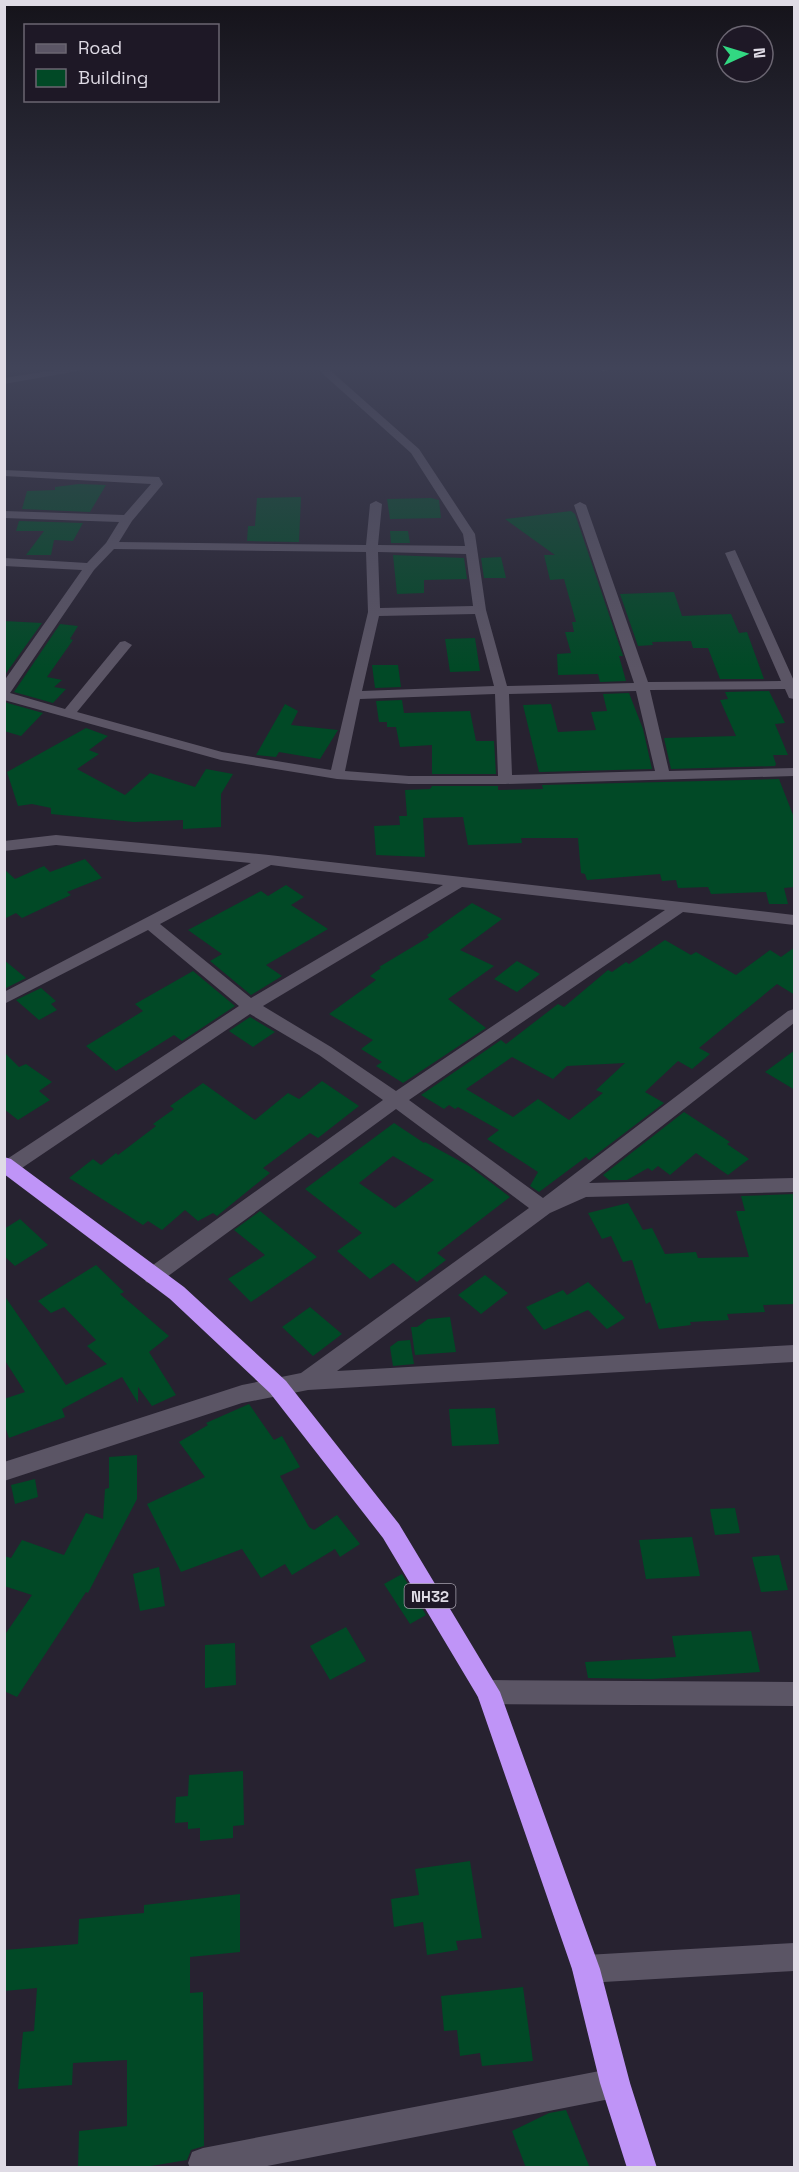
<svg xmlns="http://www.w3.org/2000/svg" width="799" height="2172" viewBox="0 0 799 2172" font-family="'Space Grotesk',sans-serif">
	<rect width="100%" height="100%" fill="#272230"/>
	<path fill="#014926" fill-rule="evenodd" d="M79,484l27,1 -16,27 -68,-3 5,-18 28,-1v-3z
		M301,497l-2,45 -52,-1 1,-15h7l2,-28z
		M431,498l8,2 2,18 -51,1 -3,-20z
		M571,511l4,3 48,142h-4l7,25 -26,1 -2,-8 -40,1 -1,-21 14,-1 -6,-21h9l-2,-10h4l-12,-43 -14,1 -6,-25h11l-50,-36z
		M19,521l64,2 -10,18 -19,-1 -3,15h-25l18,-24h-28z
		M390,531h18l2,12h-19z
		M393,555l71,3 3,21 -43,1v13l-27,1z
		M501,557l5,21h-22l-3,-20z
		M674,592l8,24 49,-2 8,19 8,-1 17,47h-44l-12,-31h-15l-2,-7 -39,1 1,3 -15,1 -18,-52z
		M4,621l38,2 -38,53z
		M60,624l18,2 -8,13 3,1 -26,37 15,3 -8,7 12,2 -13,14 -39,-11z
		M475,638l5,33 -30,1 -5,-33z
		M372,665h26l3,22 -26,1z
		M769,691l16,32 -10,1 13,31h-15l3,9 -1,2 -104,3 -7,-31 72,-2 -16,-36 8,-1 -3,-7z
		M629,693l14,36 9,40 -113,3 -16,-67 28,-1 7,28 38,-2 -5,-18 16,-1 -4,-17z
		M402,700l2,13 66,-2 6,30h18l2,33h-64v-29l-32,2 -4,-20h-9v-5h-8l-3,-21z
		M4,702l39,11 -22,23 -17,-5z
		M285,704l13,7 -7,14 47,5 -18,29 -41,-7 -3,5 -20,-2z
		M86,728l22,8 -19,14 10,4 -22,15 48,26 25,-22 45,14 11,-18 27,5 -12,20v33l-38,2v-9l-49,2 -83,-8v-6l-19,-4 -14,2 -11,-34z
		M779,779l16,41v67l-11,1 4,16h-19l-3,-12 -55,2 -3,-7 -30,1 -2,-8 -14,1 -2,-7 -73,6 -2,-6 -4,-1 -3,-35h-57l1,5 -54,2 -5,-28 -40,1 2,39 -49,-2 -2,-29 26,-1 -1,-9h8l-2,-26 25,-1 2,-3h66v4l45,-1 -1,-4z
		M85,859l17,19 -35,14 4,3 -49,23 -6,-5 -12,6v-50l11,10 29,-13 6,6z
		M286,885l18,12 -13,8 37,24 -62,36 16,11 -31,19 -41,-34 12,-7 -34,-24 73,-39 7,5z
		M472,903l30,16 -42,31 34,16 -46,33 38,29 -83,55 -27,-17 6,-4 -21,-13 12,-9 -44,-26 47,-34 -6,-4 11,-8 -2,-1 50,-30 -2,-2z
		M665,940l26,15 5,-3 40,23 34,-25 11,7 14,-10v48l-18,-11 -78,64 11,6 -18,15 -14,-8 -33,31 19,11 -75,57 -3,-3 -47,35 -9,-6 8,-14 -51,-33 12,-9 -41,-23 -3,2 -6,-4 -5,4 -23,-14 80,-55 5,4 52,-40 6,3 44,-37 4,2 14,-10 3,2zM512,1057l41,22 14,-13 58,-3 -29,27 7,3 -34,27 -31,-21 -25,18 -47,-28z
		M4,960l22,18 -22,11z
		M517,961l23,13 -23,18 -23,-13z
		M193,971l42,35 -53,35 -8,-6 -58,36 -30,-25 57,-35 -8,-7z
		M41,988l15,13 -5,3 6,6 -18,10 -23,-20z
		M250,1017l25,15 -22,15 -24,-16z
		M795,1050v40l-30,-18z
		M4,1052l15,15 7,-3 26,18 -13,9 11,9 -32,20 -14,-11z
		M322,1081l37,25 -41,32 -8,-5 -47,35 7,5 -53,43 -4,-3 -15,8 -13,-11 -23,20 -14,-9 -5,4 -74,-47 24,-19 8,6 15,-12 2,2 38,-29 -3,-2 21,-15 -4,-3 33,-23 52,37 33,-27 11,6z
		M684,1112l46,30 -3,2 22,15 -21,16 -32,-22 -26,22 -12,-9 -6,5 -4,-3 -21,12h-18l-6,-5z
		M394,1123l30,20 1,-1 44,24 41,31 -73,56 9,7 -29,22 -24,-19 -23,16 -33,-28 25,-18 -57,-44zM393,1156l41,24 -39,28 -36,-25z
		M795,1194v110l-32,1 2,7 -38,2 2,6 -39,2 1,3 -32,4 -9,-27 -4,2 -14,-44 -9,2 -12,-26 -9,3 -14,-26 40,-10 15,27 9,-2 13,26 31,-2 2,6 51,-1 -13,-46h9l-4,-15z
		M260,1211l57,46 -66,45 -23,-23 37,-24 -31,-25z
		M20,1219l28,26 -33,21 -11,-10v-27z
		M96,1265l28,27 -4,2 49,42 -20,16 27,43 -24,11 -14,-19v16l-16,-26 -60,32 3,8 -56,21 -5,-15v-24l21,-7 -21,-33v-64l62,90 41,-21 -20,-18 9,-6 -32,-33 -13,6 -13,-12z
		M485,1275l23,18 -27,21 -23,-19z
		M588,1282l37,36 -18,11 -19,-19 -44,20 -18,-23 37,-17 4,5z
		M310,1307l32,27 -29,22 -31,-29z
		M450,1317l6,35 -41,3 -4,-28h6l11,-8z
		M410,1340l4,24 -21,2 -3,-19 8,-6z
		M249,1404l25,36 8,-4 18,31 -20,9 29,51 5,3 23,-15 23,29 -20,13 -5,-8 -43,26 -7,-11 -24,14 -19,-29 -61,23 -34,-68 58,-27 -26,-35 29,-17 -2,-2z
		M495,1408l4,36 -47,2 -3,-37z
		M137,1455v44l-49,94 -2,-1 -69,105 -13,-6v-55l28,-41 -28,-9v-30l7,2 11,-18 42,15 22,-42 17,6 2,-30 4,-1v-31z
		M35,1479l3,18 -23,7 -4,-19z
		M735,1508l5,25 -25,2 -5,-26z
		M692,1537l8,39 -54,3 -7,-39z
		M779,1555l9,35 -27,2 -9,-35z
		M159,1567l6,39 -25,5 -7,-37z
		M402,1574l24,41 -16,9 -26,-40z
		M346,1627l20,34 -36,19 -20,-34z
		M751,1631l9,41 -108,7 -64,-1 -3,-16 91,-5 -4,-21z
		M235,1643l1,42 -31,3v-43z
		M243,1771l1,54 -11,1v12l-33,3v-13l-12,1v-7l-13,1 1,-26 12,-1 1,-21z
		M470,1861l12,77 -26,3 2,9 -31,5 -4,-33 -29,5 -3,-28 28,-4 -4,-26z
		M240,1894v58l-50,5v36l13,-1 1,154 -13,4 -4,10 -48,8h-61l1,-37 48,-5v-66l-54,3 -1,22 -54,4 5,-57 11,-1 3,-43 -33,3v-41l74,-6 1,-25 65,-6v-8z
		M523,1987l10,74 -51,5 -2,-13 -20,3 -3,-26 -13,1 -3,-35z
		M566,2110l24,58h-64l-14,-37 37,-18z"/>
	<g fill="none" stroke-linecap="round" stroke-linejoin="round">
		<path fill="#5b5565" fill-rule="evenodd" d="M88,365h24l-108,19v-6z
			M313,365h11l95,84 56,85 11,76 21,76 127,-3 -60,-178 6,-3 6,3 62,177 133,-1 -56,-128 10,-3 59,131v18l-5,-1 -4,-9 -135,1 19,81 125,-3v8l-289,8h-96l-72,-5 -116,-19 -217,-60v-19l78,-111 -78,-4v-8l83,5 19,-20 13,-21 -115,-4v-7l120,4 27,-31 -147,-8v-6l155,7 4,7 -31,37 -13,21 247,3 4,-41 6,-3 6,3 -4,41 87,1 -2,-12 -52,-81zM114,549l252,3 2,60 -37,158 -109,-18 -145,-40 55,-67 -7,-4 -5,1 -55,67 -55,-16 84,-123zM378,552l88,2 7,52 -93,2zM475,614l19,72 -132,5 17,-75zM636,691l19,80 -143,4 -3,-81zM495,694l3,82h-89l-64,-5 15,-72z
			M632,365l-29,6 -5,-3 6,-3z
			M56,835l213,20 525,60v10l-111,-13 -274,188 134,98 245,-187 6,-2v14l-205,160 205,-5v14l-208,5 -36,16 -213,158 457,-26v17l-486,28 -66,13 -238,78v-19l238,-77 59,-12 228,-165 -133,-99 -236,173 -7,2 -7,-2 -3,-6 3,-6 237,-170 -64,-45 -69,-41 -234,158 -12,1v-12l235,-155 -91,-76 -144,74v-12l247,-129 -195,-18 -52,6v-10zM271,865l23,3 149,17 -192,113 -91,-74zM462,887l203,23 -269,181 -65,-44 -68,-41z
			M488,1680l306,2v24l-306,-2 -9,-4 -3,-8 3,-8z
			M794,1943v28l-208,12 -10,-4 -4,-10 4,-10 10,-4z
			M615,2068l10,5 5,10 -5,10 -10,5 -358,70h-67l-2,-5 4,-11 11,-4z"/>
		<path fill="#bf94f7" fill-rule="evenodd" d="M4,1157l7,2 173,128 102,94 113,143 101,168 100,277 30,114 27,85h-30l-27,-85 -28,-114 -94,-272 -95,-159 -113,-145 -100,-94 -166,-125z"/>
	</g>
	<linearGradient id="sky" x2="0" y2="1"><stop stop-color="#15131a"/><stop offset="0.55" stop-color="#414459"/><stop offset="1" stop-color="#414459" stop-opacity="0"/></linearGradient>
	<rect width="799" height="669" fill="url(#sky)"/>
	<g text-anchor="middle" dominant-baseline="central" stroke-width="4.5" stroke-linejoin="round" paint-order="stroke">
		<rect fill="#1e1826" stroke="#a5a0ac" stroke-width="1.5" x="404.5" y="1584" width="51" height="24" rx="4.5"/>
		<g font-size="15" font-weight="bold" fill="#dfdbe5">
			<text x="430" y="1596">NH32</text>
		</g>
	</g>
	<rect width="799" height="2172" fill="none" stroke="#dfdbe5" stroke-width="12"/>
	<rect x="24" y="24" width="195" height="78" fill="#1e1826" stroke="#6b6672" stroke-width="1.5"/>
	<rect x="36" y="44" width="30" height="9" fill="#5b5565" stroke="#6b6672" stroke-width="1.5"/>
	<text x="78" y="54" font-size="18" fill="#dfdbe5">Road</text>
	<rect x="36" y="69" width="30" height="18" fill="#014926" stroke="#6b6672" stroke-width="1.5"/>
	<text x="78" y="84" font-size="18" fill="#dfdbe5">Building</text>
	<g transform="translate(745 54) rotate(86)"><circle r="28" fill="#1e1826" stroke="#6b6672" stroke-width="1.5"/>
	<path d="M0-4.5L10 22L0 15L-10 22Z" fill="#32d882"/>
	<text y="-9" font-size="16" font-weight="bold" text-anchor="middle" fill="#dfdbe5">N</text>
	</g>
</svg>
